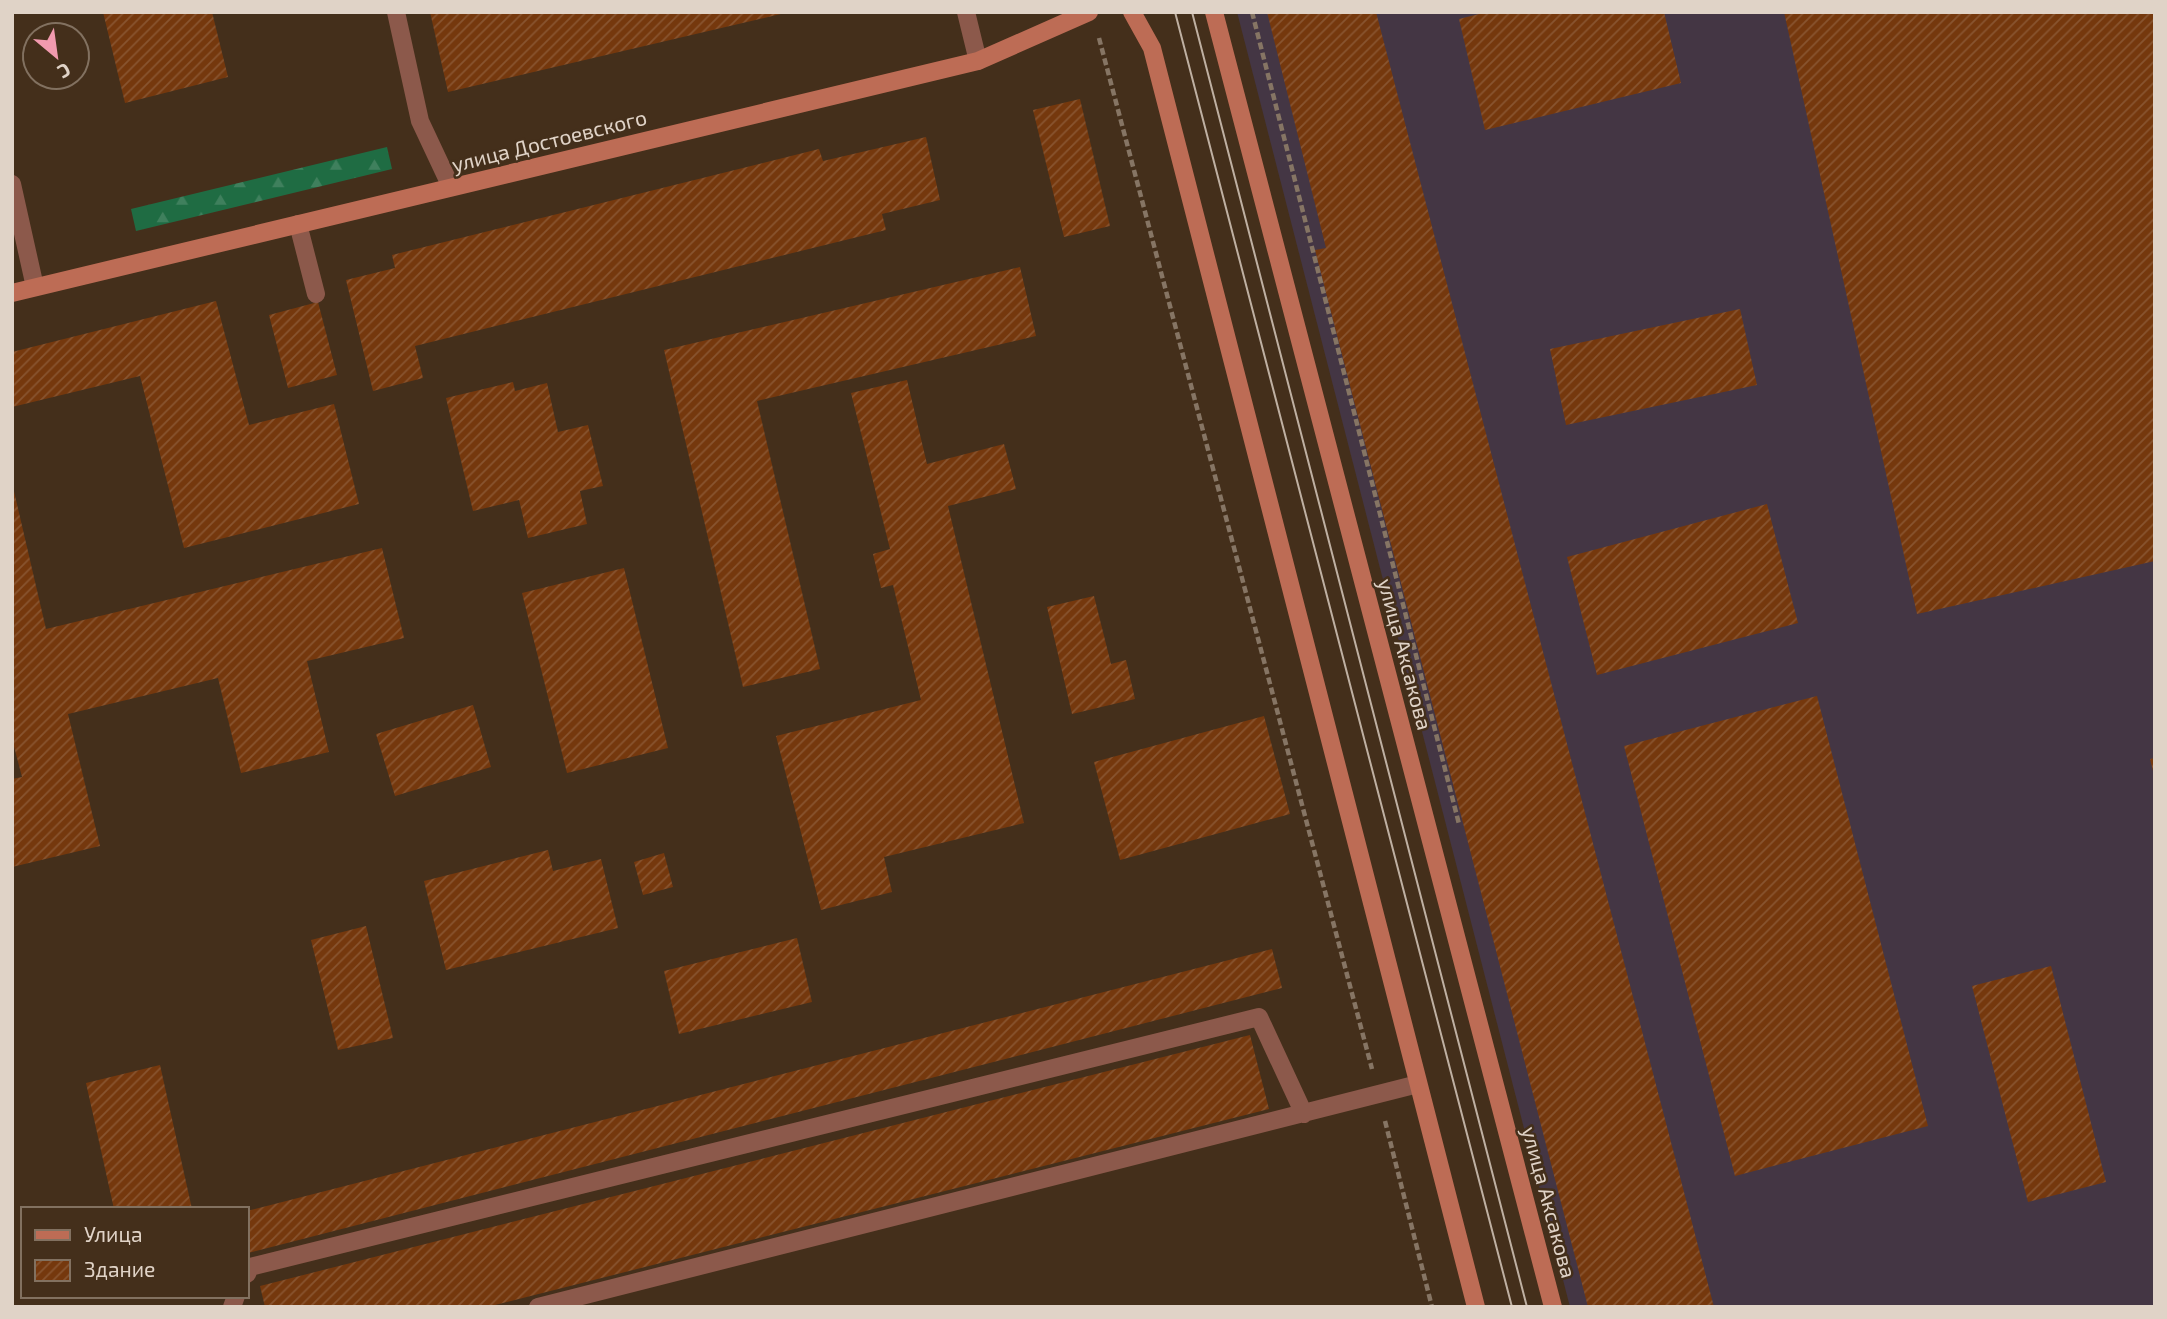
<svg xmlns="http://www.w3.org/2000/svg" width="2167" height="1319" viewBox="0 0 2167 1319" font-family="'Exo 2',sans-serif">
	<defs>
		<pattern id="forest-firs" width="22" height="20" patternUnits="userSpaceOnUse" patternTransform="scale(1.75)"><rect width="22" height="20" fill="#1f6c43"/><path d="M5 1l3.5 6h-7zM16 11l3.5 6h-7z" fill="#3f805d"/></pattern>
		<pattern id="building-hatch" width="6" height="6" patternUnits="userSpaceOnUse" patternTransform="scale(1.75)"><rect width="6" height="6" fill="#75380d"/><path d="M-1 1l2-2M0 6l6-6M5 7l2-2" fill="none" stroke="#88542f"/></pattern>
	</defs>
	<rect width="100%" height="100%" fill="#442f1b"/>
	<path fill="#443644" d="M1237,12h918v1295h-585z"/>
	<path fill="url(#forest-firs)" d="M387,147l5,22 -256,62 -5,-22z"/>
	<path fill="url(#building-hatch)" d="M103,12h109l16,65 -103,26z
		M430,12h355v1l-337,79z
		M1267,12h109l338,1295h-126l-273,-1057 11,-2z
		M1487,12h177l17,71 -196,47 -26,-111z
		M1784,12h371v549l-238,53z
		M1080,99l30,127 -46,11 -31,-127z
		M926,137l14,63 -58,14 4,16 -471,116 8,32 -50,13 -27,-111 49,-12 -3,-13 427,-106 4,12z
		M1020,267l16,69 -279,65 63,268 -77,18 -79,-337z
		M216,301l33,124 85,-21 25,100 -175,44 -44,-172 -128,31v-55z
		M318,302l19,73 -49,13 -19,-73z
		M1740,309l17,76 -191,40 -16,-76z
		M907,380l20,84 77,-20 12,45 -68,17 76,317 -140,34 8,35 -71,18 -45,-174 145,-36 -28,-115 -12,3 -8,-34 17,-5 -39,-156z
		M513,382l2,9 32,-8 11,49 30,-7 15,61 -23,5 7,33 -59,14 -9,-38 -46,11 -27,-113z
		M13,487l33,142 336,-81 22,90 -97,23 22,91 -88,21 -23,-95 -150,36 32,132 -88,21v-88l10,-2 -10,-38z
		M1767,504l31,119 -201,52 -30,-118z
		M624,568l44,180 -101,25 -45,-180z
		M1094,596l17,68 15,-4 9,39 -63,15 -25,-107z
		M1817,696l111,430 -193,50 -111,-430z
		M473,705l18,62 -96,29 -19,-62z
		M1264,716l26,98 -170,46 -26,-98z
		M2155,758v17h-1l-4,-16z
		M548,850l5,21 48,-12 17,69 -172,42 -22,-89z
		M664,853l9,34 -30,8 -9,-33z
		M366,926l27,112 -55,12 -27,-110z
		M797,938l15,64 -133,32 -15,-63z
		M1272,949l10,39 -1034,265 -1,-42z
		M2051,966l55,216 -78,20 -56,-216z
		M1250,1035l19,74 -782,198h-222l-5,-21z
		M160,1065l32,144h-78l-28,-126z"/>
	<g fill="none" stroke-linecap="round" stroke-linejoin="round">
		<path stroke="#867564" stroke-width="4.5" stroke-dasharray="7 3.5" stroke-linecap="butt" d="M1252,12l207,812
			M1099,38l273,1031
			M1385,1121l47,186"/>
		<path stroke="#8c594b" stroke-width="18" d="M396,12l24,109 31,66
			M966,12l12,49
			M298,224l18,70
			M247,1274l3,-7 1009,-250 45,97
			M232,1307l4,-11
			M538,1307l880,-223"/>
		<path stroke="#8c594b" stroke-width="18" d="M12,184l23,103"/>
		<path stroke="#bd6c55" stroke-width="18" d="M1132,12l20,36 324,1259
			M1214,12l339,1295
			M12,293l966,-232 111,-49"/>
		<path stroke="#bfb0a2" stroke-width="2" d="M1175,12l337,1295
			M1192,12l335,1295"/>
	</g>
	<g text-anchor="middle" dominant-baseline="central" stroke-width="5" stroke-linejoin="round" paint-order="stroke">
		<g font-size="21" fill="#e0d3c7" stroke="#442f1b">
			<text transform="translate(549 140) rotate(-14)">улица Достоевского</text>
			<text transform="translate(1406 654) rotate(75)">улица Аксакова</text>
			<text transform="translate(1550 1202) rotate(75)">улица Аксакова</text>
		</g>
	</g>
	<rect width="2167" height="1319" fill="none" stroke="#e0d3c7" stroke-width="28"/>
	<rect x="21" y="1207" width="228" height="91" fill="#442f1b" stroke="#827160" stroke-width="2"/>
	<rect x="35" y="1230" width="35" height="10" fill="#bd6c55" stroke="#827160" stroke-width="2"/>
	<text x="84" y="1242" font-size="21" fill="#e0d3c7">Улица</text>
	<rect x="35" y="1260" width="35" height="21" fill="url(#building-hatch)" stroke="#827160" stroke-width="2"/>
	<text x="84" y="1277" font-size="21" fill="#e0d3c7">Здание</text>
	<g transform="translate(56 56) rotate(151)"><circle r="33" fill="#442f1b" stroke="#827160" stroke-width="2"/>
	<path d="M0-5L12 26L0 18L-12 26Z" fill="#f29aaf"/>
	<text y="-10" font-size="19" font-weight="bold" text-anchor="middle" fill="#e0d3c7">С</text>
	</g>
</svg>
